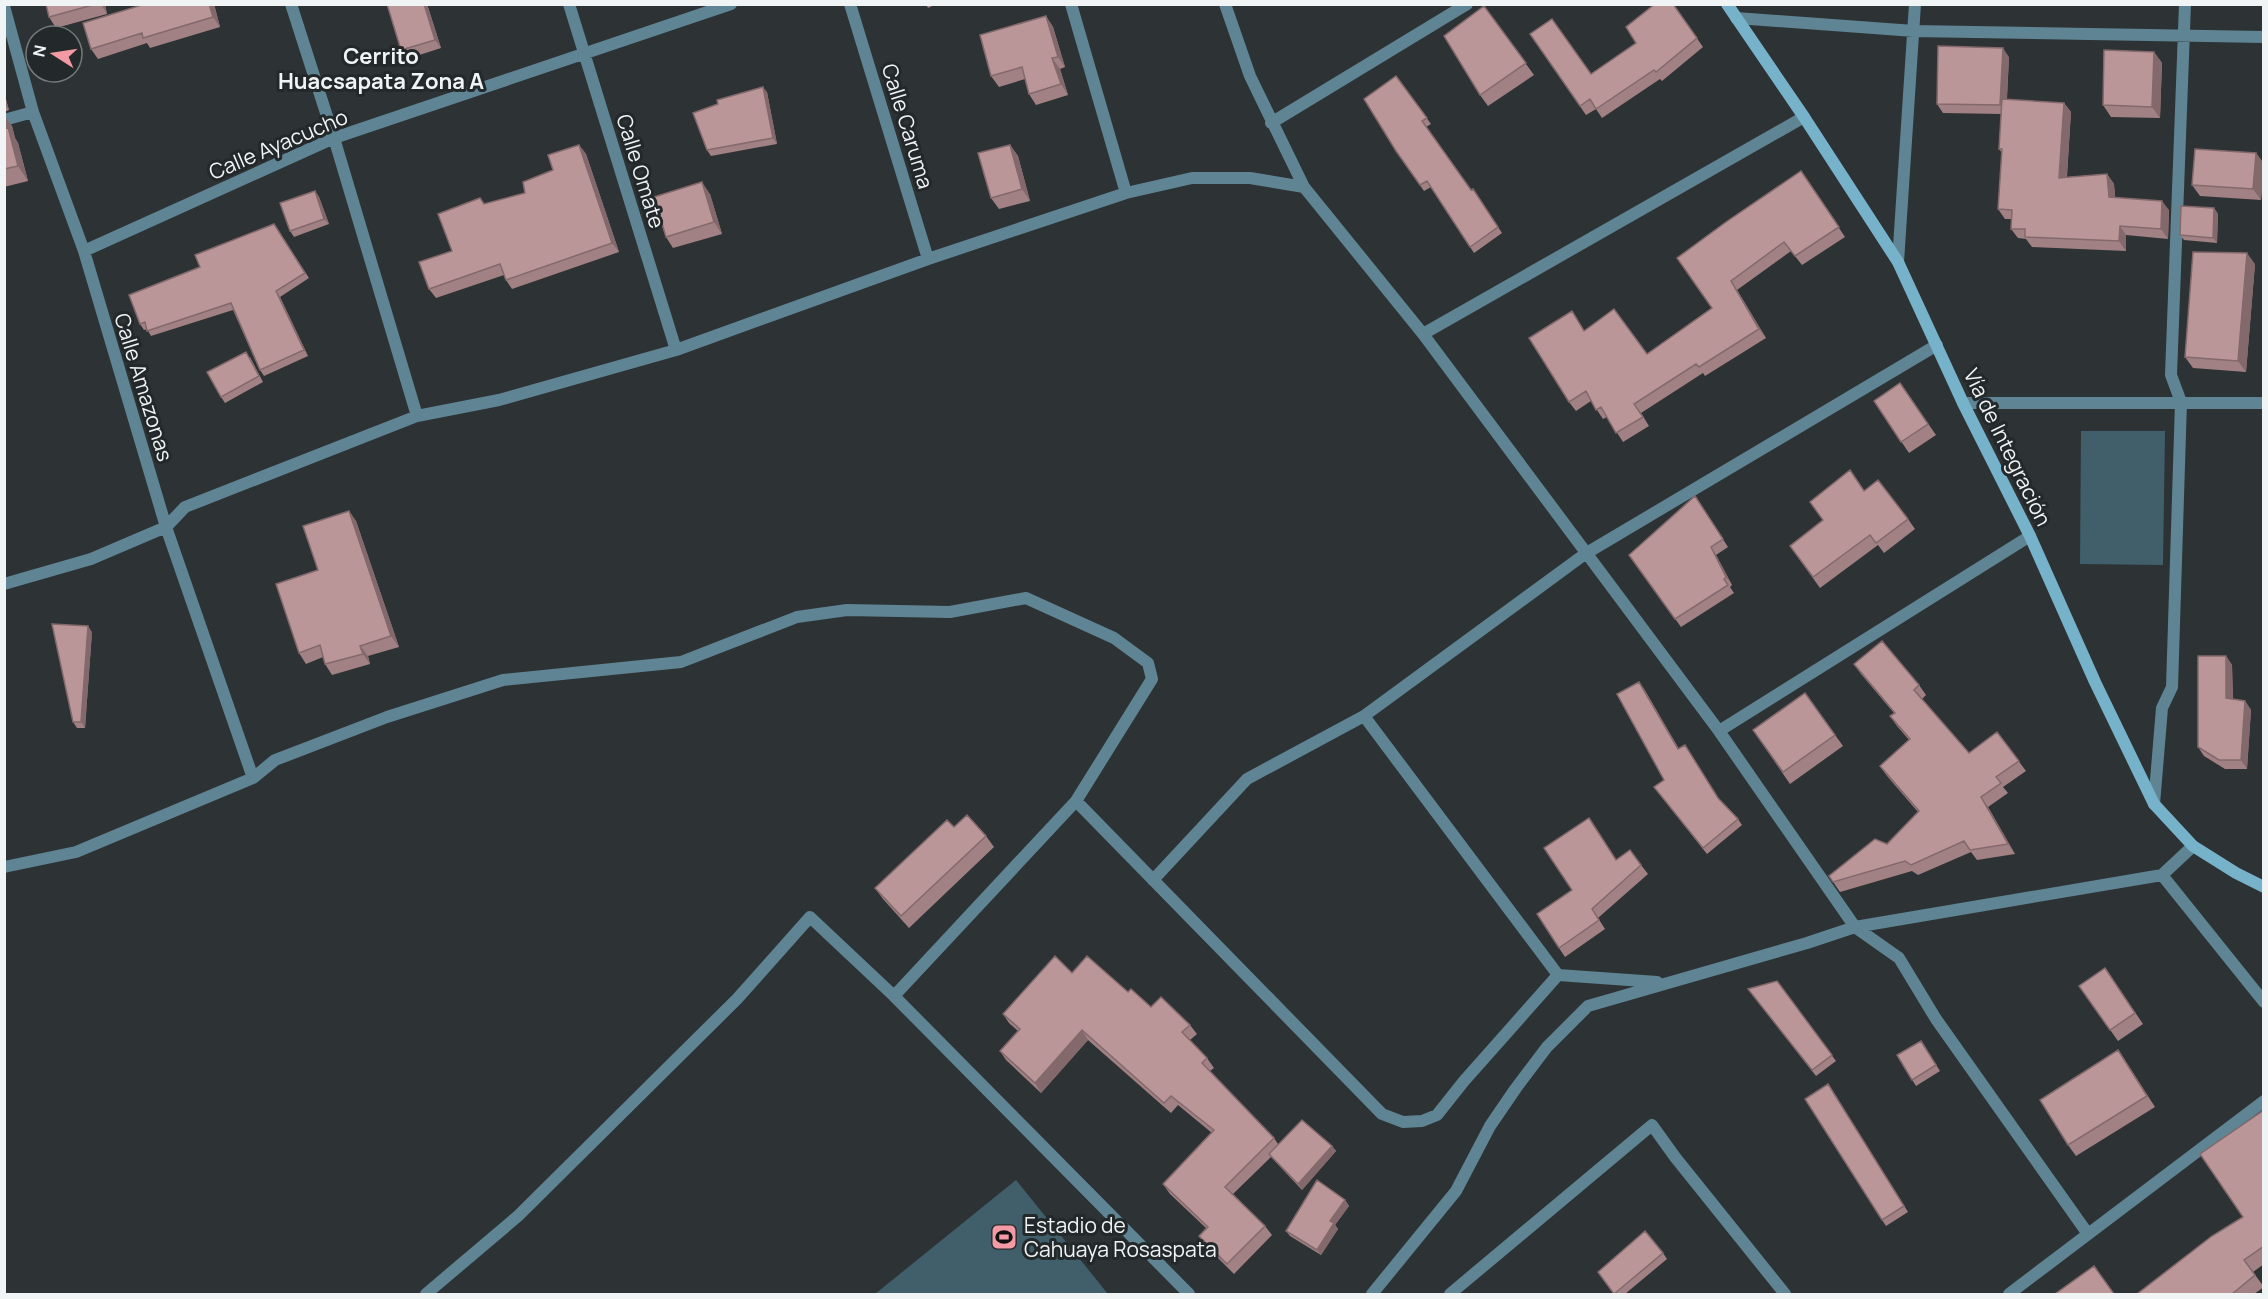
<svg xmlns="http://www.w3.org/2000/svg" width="2268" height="1299" viewBox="0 0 2268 1299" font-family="Manrope,sans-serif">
	<rect width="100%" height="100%" fill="#2d3234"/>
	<path fill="#405f6b" d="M2081,431h84l-2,134 -83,-1z
		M1016,1180l92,114h-233z"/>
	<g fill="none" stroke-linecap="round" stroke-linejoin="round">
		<path stroke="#5f8493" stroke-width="12" d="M291,4l43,134 83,278
			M569,4l107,346
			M850,4l78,255
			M1071,4l55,189
			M1225,4l25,72 54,111 119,147 296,397 136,196 44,31 37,61 152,215
			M4,6l29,106 51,139 82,276 87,251
			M1736,18l178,13 350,6
			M4,120l29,-8
			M1271,123l196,-119
			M84,251l250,-113 397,-134
			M1898,262l17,-258
			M1423,334l381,-217
			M1963,403h301
			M4,584l87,-25 75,-32 19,-20 232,-91 82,-16 177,-50 252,-91 198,-66 66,-15h58l54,9
			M1364,716l194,259 99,7
			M1719,731l311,-195
			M1076,801l306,313 21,8 19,-1 15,-6 27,-34 94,-106
			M2154,804l8,-96 10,-21 9,-285 -10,-27 14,-371
			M4,867l72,-15 177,-74 22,-18 112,-43 116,-37 178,-18 116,-45 50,-7 103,2 76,-14 88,40 34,25 4,16 -76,122 -182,195
			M2162,875l102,127
			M1153,880l94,-101 117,-63 221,-162 352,-209
			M426,1294l92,-78 219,-217 73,-82 84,79 295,298
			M1372,1294l84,-103 34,-65 26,-38 31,-41 41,-41 219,-63 48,-16 307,-52 31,-29
			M1450,1294l202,-169 23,32 110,137
			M2009,1294l255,-193"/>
		<path stroke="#76b2ca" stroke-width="12" d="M1727,4l77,113 94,145 65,141 67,133 65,146 59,122 39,42 43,27 28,14"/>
	</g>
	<path fill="#a18184" d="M46,4h59l2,10 -51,14 -7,-11z
		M214,4l6,23 -70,21 -3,-5 -49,16 -7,-10z
		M387,4h40l14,44 -34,11 -6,-9z
		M926,4h10l-8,4z
		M1673,4l30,43 -41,34 -2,-2 -58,39 -6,-9 -10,6 -56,-81 61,40 45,-31z
		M1484,6l50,69 -46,31 -8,-11z
		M1046,16l7,11 12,40 -5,2 8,26 -32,10 -7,-11 -4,-15 -26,8 -8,-11z
		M2154,52l8,11 -2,55 -49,-1 -8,-12z
		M2009,57l-2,42 57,4 7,9 -4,65 40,-3 7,10 1,13 54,13 -1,29 -42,-4v16l-94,-4 -6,-8 -8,-1 -7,-9 1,-10h-7l-7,-10 4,-56 -3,-4 2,-35 -58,-1 -6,-9z
		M1396,76l35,48 -5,3 45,63 2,-1 29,44 -28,20 -43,-66 -7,4 -28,-40z
		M767,92l10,52 -66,12 -4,-6z
		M4,93l5,17 -5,2z
		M4,115l8,11 3,12 3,5 10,38 -24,6z
		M579,145l7,9 33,98 -107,37 -6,-9 -2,-5 -68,23 -7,-9 23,-38 32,-47 41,-11 28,-23z
		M1010,145l8,11 12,45 -31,8 -8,-11z
		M2256,153l8,11 -3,36 -61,-4 -8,-11z
		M1801,171l44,66 -43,28 -11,-14 -54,39 29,48 -61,38 -2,-3 -62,40 8,13 -26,16 -16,-25 -4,2 -12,-18 -15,10 -7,-9 16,-71 62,23 65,-46z
		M315,191l4,6 10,27 -35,13 -4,-6z
		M710,194l12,40 -49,14 -7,-11z
		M2214,208l4,6 -1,29 -33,-3 -4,-5z
		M278,230l31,48 -29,19 28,59 -44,20 -4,-6 -27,-60 -82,26 -4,-7 -3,1 -4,-6 60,-57z
		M2255,264l-9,108 -53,-4 -8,-11z
		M250,357l13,25 -38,21 -4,-6z
		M1900,383l36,52 -27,18 -35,-52z
		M1864,491l44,28 7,10 -31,24 -6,-8 -58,43 -30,-42z
		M1695,496l33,51 -12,8 16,30 -2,2 4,6 -53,34 -52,-72z
		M349,511l7,10 43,126 -31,9 2,8 -38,11 -7,-11 -2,-7 -17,7 -7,-11 19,-83z
		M92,632l-7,96h-8l-4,-6z
		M2226,656l6,9 1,34 12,2 6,9 -4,59h-22l-21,-13 -6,-9z
		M1854,664l65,21 7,10 -4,4 47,54 28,-21 29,39 -23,16 5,6 -20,14 27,47 -38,6 -6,-8 -53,23 -6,-4 -72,21 -11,-16 58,-32 31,-32 -31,-36 -7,-10 29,-26 -12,-14 -7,-10 4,-3 -33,-39z
		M1643,687l36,62 40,50 19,20 4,6 -35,29 -53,-67 10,-7z
		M1805,693l38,53 -53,38 -37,-54z
		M954,827l32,9 8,11 -85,81 -26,-29 -8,-11z
		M1616,860l25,5 7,9 -50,44 7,11 -40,28 -6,-9z
		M2105,968l38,56 -25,17 -39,-55z
		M1072,973l56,19 23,15 39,18 7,9 -7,6 17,18 7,10 -4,3 64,67 4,6 54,2 4,5 -34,39 -31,-33 -38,37 32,32 7,9 -38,39 -29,-29 -6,-9 7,-8 -36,-34 -7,-10 49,-51 -34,-28 -7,8 -83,-73 -47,53 -35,-33 -6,-9 18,-20 -9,-8 -6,-9z
		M1777,981l59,80 -20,15 -64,-82z
		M1921,1041l19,30 -24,15 -19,-31z
		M2126,1062l29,45 -79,49 -8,-11z
		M1828,1084l80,128 -22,14 -4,-6z
		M2264,1110v154l-11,8 11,15 -10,7h-117l106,-77z
		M1345,1200l4,6 -14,19 3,4 -17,26 -31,-19 -4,-5z
		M1663,1253l4,6 -42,35h-11z"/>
	<path fill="#83696b" d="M101,4h4l2,10z
		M209,4h5l6,23 -7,-10z
		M424,4h3l14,44 -6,-8z
		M1046,16l7,11 12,40 -7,-10z
		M2003,48l6,9 -3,57 -6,-9z
		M2154,52l8,11 -2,55 -8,-11z
		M1052,58l8,11 8,26 -7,-11z
		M763,87l4,5 10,52 -4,-6z
		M4,93l5,17 -5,-6z
		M2064,103l7,9 -5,75 -7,-9z
		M4,115l8,11 3,12 3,5 10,38 -10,-15 -12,-38z
		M579,145l7,9 33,98 -7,-9z
		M1010,145l8,11 12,45 -8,-12z
		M2256,153l8,11 -3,36 -8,-11z
		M2107,174l7,10 2,23 -7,-10z
		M702,182l8,12 12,40 -8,-12z
		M315,191l4,6 10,27 -5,-5z
		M2162,201l7,9 -1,29 -7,-10z
		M2214,208l4,6 -1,29 -4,-5z
		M2120,226l6,9v16l-7,-10z
		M2247,253l8,11 -9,108 -8,-11z
		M1731,281l6,9 29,48 -7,-9z
		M276,291l4,6 28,59 -4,-6z
		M349,511l7,10 43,126 -8,-11z
		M1711,547l5,8 16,30 -6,-8z
		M88,626l4,6 -7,96 -4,-6z
		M360,646l8,10 2,8 -7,-10z
		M2226,656l6,9 1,42 -7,-9z
		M2245,701l6,9 -4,59 -6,-9z
		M1981,797l7,10 27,47 -7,-10z
		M1082,1030l6,10 -47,53 -6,-10z
		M2118,1050l8,12 29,45 -8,-11z
		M1332,1146l4,5 -34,39 -4,-6z
		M1345,1200l4,6 -14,19 3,4 -17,26 -4,-5 13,-29z"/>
	<path fill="#bb9699" stroke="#83696b" stroke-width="1.5" d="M46,4h50l-47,13z
		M145,4h64l4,13 -70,21 -1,-5 -51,16 -8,-26z
		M387,4h37l11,36 -34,10z
		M1655,4h18l24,34 -41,34 -2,-2 -58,39 -6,-10 -10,7 -50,-72 22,-15 39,55 45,-31 -10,-16z
		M1484,6l42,57 -46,32 -36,-59z
		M1046,16l12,41 -6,1 9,26 -32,10 -7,-27 -31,9 -11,-41z
		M1938,46l65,2 -3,57 -63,-1z
		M2104,50l50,2 -2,55 -49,-2z
		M1396,76l31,42 -5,3 49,69 2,-1 25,38 -28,20 -43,-66 -7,4 -24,-34 -32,-52z
		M763,87l10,51 -66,12 -14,-37 25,-9 -1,-4z
		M2002,99l62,4 -5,75 48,-4 2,23 53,4 -1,28 -41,-3 -1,15 -94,-4v-8h-14l1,-19 -14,-1 4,-60h-3z
		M4,123l2,5 2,-1 10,39 -14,3z
		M579,145l33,98 -106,37 -6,-16 -71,25 -10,-27 33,-11 -14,-37 42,-16 4,6 41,-11 -2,-11 30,-12 -5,-15z
		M1010,145l12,44 -31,9 -13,-45z
		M2195,149l61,4 -3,36 -61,-4z
		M1801,171l38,56 -44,29 -11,-14 -53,39 28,48 -60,38 -3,-3 -62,40 9,13 -27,16 -15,-26 -5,3 -10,-19 -17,11 -40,-64 43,-27 12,20 30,-22 33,45 65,-46 -35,-50 49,-36z
		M702,182l12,40 -48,15 -12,-40z
		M315,191l9,28 -34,12 -10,-28z
		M2181,206l33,2 -1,30 -33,-3z
		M274,224l31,49 -29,18 28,59 -44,20 -29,-67 -84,28 -2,-9 -5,2 -11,-29 71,-28 -5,-12z
		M2193,252l54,1 -9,108 -53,-4z
		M246,352l13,24 -38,21 -14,-25z
		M1900,383l28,41 -27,18 -27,-41z
		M1850,470l14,21 14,-11 30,39 -32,24 -6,-8 -57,42 -23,-31 33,-26 -13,-18z
		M1695,496l28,43 -12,8 15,30 -2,2 4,6 -53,34 -46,-64z
		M349,511l42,125 -31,10 3,8 -38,10 -5,-19 -21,8 -23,-69 42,-14 -15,-44z
		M52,624l36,2 -7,96h-8z
		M1882,641l37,44 -5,5 55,63 28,-21 22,29 -23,16 5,6 -20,14 27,47 -38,6 -6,-9 -53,24 -6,-4 -72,21 -4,-6 46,-37 12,5 32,-33 -39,-45 30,-27 -20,-23 5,-3 -41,-49z
		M2198,656h28v42l19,3 -4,59h-22l-21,-13z
		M1639,682l39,67 7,-4 33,53 20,21 -35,29 -49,-61 10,-7 -47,-86z
		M1805,693l30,42 -52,37 -30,-42z
		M967,815l19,21 -85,80 -26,-28 72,-68 7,7z
		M1589,818l27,42 14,-10 11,15 -49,44 7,11 -40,28 -22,-34 35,-24 -28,-42z
		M1055,956l17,17 15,-17 41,36 3,-3 20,18 10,-10 29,28 -8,7 25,26 -5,5 72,75 -49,49 40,39 -38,38 -28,-28 9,-9 -45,-43 51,-54 -43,-34 -7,7 -82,-73 -47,53 -35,-32 20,-22 -17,-15z
		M2105,968l30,45 -25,17 -31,-44z
		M1777,981l55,74 -20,15 -64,-81z
		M1921,1041l15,24 -24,15 -15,-25z
		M2118,1050l29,46 -79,49 -28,-45z
		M1828,1084l76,122 -22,14 -77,-121z
		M2264,1110v136l-20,14 11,15 -23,19h-95l75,-58 31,-19 -43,-63z
		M1302,1120l30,26 -34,38 -29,-30z
		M1317,1180l28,20 -15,21 4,2 -17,27 -31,-19z
		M1645,1231l18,22 -49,41 -16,-22z
		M2094,1266l20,28h-59z"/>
	<defs>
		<g id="stadium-square" transform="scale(1.35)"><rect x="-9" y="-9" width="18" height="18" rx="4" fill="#f49aa4" stroke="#23282a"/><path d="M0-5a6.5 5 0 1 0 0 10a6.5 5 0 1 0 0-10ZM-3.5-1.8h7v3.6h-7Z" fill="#111"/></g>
	</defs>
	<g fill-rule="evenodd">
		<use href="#stadium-square" x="1004" y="1237"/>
	</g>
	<g text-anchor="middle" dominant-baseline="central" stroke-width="6" stroke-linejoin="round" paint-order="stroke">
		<g font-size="21" fill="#f0f4f5" stroke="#23282a">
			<text transform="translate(908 126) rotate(73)">Calle Caruma</text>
			<text transform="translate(278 144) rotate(-23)">Calle Ayacucho</text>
			<text transform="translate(641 171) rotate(73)">Calle Omate</text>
			<text transform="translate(144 387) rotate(73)">Calle Amazonas</text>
			<text transform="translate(2008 447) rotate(64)">Vía de Integración</text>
		</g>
		<g font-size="21" fill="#f0f4f5" stroke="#23282a" text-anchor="start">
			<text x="1024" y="1225">Estadio de<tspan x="1024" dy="24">Cahuaya Rosaspata</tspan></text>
		</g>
		<g font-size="22" font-weight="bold" fill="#f0f4f5" stroke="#23282a">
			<text x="381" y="56">Cerrito<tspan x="381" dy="25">Huacsapata Zona A</tspan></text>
		</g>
	</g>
	<rect width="2268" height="1299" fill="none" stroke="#f0f4f5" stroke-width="12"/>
	<g transform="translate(54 54) rotate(282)"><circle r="28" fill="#23282a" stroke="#757a7b" stroke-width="1.5"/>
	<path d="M0-4.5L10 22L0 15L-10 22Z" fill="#f49aa4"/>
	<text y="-9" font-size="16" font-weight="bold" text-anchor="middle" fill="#f0f4f5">N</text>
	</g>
</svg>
